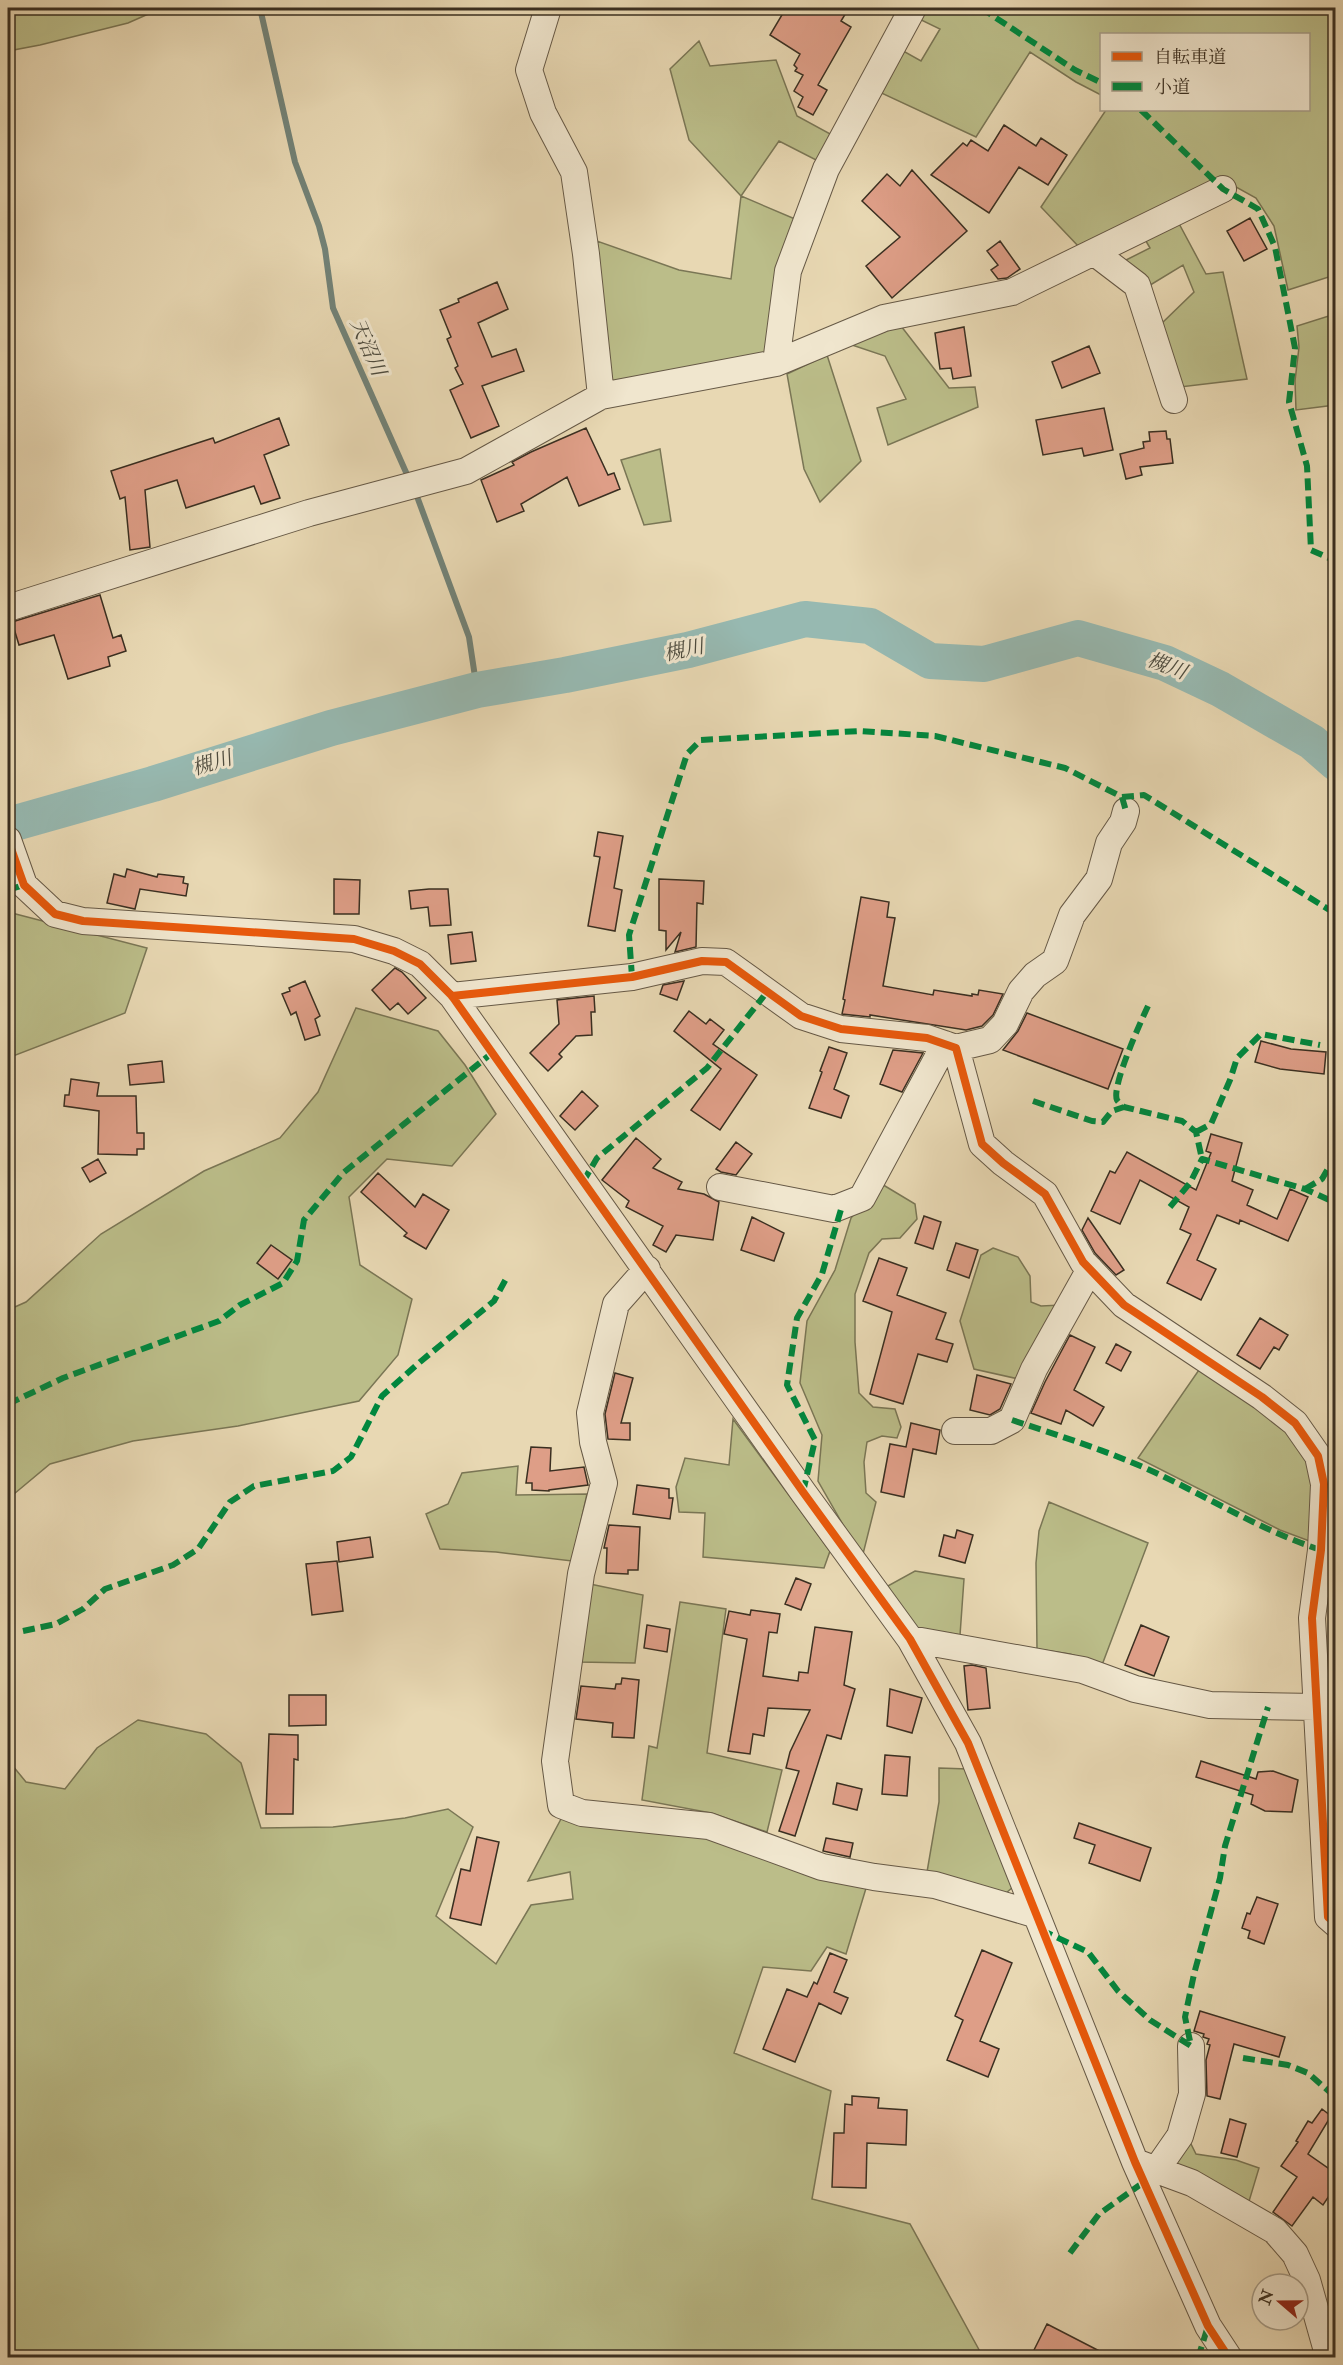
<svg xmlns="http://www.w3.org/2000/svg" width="1343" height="2365" viewBox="0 0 1343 2365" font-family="'IM FELL Double Pica','Noto Serif JP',serif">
	<rect width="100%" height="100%" fill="#e8d8b3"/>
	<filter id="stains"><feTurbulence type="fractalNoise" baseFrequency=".00333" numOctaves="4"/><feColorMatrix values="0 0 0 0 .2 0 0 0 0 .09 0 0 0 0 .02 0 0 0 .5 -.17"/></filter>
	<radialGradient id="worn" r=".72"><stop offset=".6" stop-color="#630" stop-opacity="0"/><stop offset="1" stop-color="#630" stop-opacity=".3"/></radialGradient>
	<path fill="#bbbd89" stroke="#7a7655" stroke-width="1.5" d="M8,8h154l-34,15 -88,22 -32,6z
		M920,8h415v267l-47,15 -14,-64 -18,-28 -36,-20 -139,71 -40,-42 65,-97h202v-76h-206l-1,61 -25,-13 -46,-30 -54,85 -99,-46 21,-43 23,13 19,-32 -25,-12z
		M699,41l11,25 66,-6 21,56 37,20 -14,26 -41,-21 -38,55 54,23 -26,135 -157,30 -15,-143 82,29 52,9 10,-83 -52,-56 -19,-71z
		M1176,218l30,56 17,-2 24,107 -67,8 -21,-61 35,-34 -11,-27 -36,22 -27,-24 30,-15 -7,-12z
		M1335,314v91l-39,5 -1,-29 4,-34 -2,-21z
		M901,326l48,62 26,-1 3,20 -90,38 -11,-37 29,-9 -21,-43 -36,-12z
		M827,355l34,106 -41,41 -16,-33 -17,-95z
		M660,449l11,72 -27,4 -23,-65z
		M8,912l139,36 -22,65 -117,45z
		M356,1008l82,23 27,34 31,49 -44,52 -65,-7 -38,38 11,68 52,34 -14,56 -39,46 -121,25 -105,15 -83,23 -42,35v-189l18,-8 75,-68 103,-63 76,-33 38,-46z
		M880,1183l35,21 2,15 -17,19 -18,1 -13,14 -14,41v48l4,51 14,14 22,2 6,18 -4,11 -15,-2 -15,6 -3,20 2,31 10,9 -14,56 -44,-77 4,-46 -22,-52 7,-62 28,-51 16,-52z
		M993,1248l25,9 12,19 1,26 10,4 20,-1 -38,75 -49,-11 -14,-48 21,-66z
		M1201,1367c49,32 110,58 116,124 1,16 -4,35 -5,51l-32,-12 -142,-72z
		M733,1419l97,132 -6,17 -121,-11 2,-44 -26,-1 -3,-25 9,-29 44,7z
		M518,1466l-2,29 71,-1 -15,67 -76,-9 -56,-3 -14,-35 22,-10 14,-31z
		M1049,1502l99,41 -46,122 -32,-11 -33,-5 -1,-86 3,-32z
		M915,1571l49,8 -4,56 -47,-8 -27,-40z
		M590,1584l53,11 -8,68 -57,-1z
		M680,1602l46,7 -19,144 75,17 -15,62 -56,-19 -69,-13 7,-54 8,2z
		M138,1720l68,14 35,29 20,65 72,-1 72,-9 43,-9 25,18 -37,89 60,48 35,-59 42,-6 -3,-27 -42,9 33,-62 146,18 160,48 -21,69 -19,-7 -16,24 -48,-4 -29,86 97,38 -19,108 98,25 73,133h-975v-597l18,22 39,7 32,-41z
		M939,1768l29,1 45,118 -7,6 -79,-21 12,-70z
		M1185,2132l11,22 40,6 23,8 -12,40 -77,-42z"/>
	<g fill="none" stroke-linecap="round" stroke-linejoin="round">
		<path stroke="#728277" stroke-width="6" d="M260,8l35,154 24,64 6,23 8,59 76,171
			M415,491l54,146 8,53"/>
		<path stroke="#97b9b1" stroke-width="36" d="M8,825l145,-41 178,-56 146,-38 88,-15 123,-25 117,-31 65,7 60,35 54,3 94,-26 87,25 55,26 92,53 24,21"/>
	</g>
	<path fill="#de9e87" stroke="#3a2f21" stroke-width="1.5" d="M786,8h63l-8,13 10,6 -33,58 9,5 -14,25 -15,-8 5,-10 -9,-6 9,-16 -8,-4 2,-3 -3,-3 6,-11 -30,-19z
		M1004,125l32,21 5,-8 26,17 -19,30 -29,-18 -30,46 -58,-38 32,-32 4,3 4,-6 17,11z
		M912,170l55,61 -75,67 -26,-32 34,-29 -38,-36 25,-27 13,12z
		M1250,218l17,31 -23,12 -17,-30z
		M1000,241l20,28 -13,9 -9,1 -7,-9 7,-5 -11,-14z
		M497,282l11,27 -30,14 14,34 24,-8 8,22 -42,15 17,40 -28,12 -21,-48 13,-6 -8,-16 3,-2 -11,-27 4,-2 -11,-27 19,-8 -1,-3z
		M964,327l7,49 -18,3 -2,-11 -11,1 -5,-36z
		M1089,346l11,27 -38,15 -10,-26z
		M1104,408l9,42 -29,6 -2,-8 -39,7 -7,-35z
		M279,418l10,27 -25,10 16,43 -19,6 -7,-18 -68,22 -9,-28 -32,10 5,57 -20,3 -5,-53 -5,2 -9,-28 102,-33 2,5z
		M586,428l22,47 6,-2 6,16 -41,17 -12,-29 -46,27 3,7 -27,11 -16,-42 33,-15 -2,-3 19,-10z
		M1166,431l1,8h3l3,24 -33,4 2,8 -16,4 -6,-25 24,-6 -1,-6 7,-1 -1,-9z
		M100,595l13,43 8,-3 5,16 -18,6 2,9 -42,13 -14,-44 -35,10 -7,-23z
		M598,832l25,4 -9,52 8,2 -7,41 -27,-5 12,-69 -6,-1z
		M127,869l30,8 1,-3 26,3 -1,6 5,1 -2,12 -46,-7 -5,20 -28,-6 7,-29 11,3z
		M334,879l26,1 -1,34h-25z
		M659,879l45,2 -1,23 -6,-1 -1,44 -21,5 6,-20 -15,18v-19l-7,-1z
		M429,889h19l3,36 -21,1 -2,-19 -17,2 -2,-18z
		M861,897l28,5 -2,15 8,1 -12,68 50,9 1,-5 38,6v-2l6,1 1,-5 24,4 -10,21 -11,11 -16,4 -96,-15v2l-28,-3 3,-14 -2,-1z
		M472,932l4,29 -25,3 -3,-29z
		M395,968l7,4 24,26 -18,16 -10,-11 -8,7 -18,-20z
		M305,981l15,35 -5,3 5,16 -15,5 -9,-28 -5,3 -9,-21 8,-3 -1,-3z
		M684,981l-7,19 -17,-6 3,-9z
		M594,996l1,16h-4l1,23 -16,1 -17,18 3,3 -14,14 -18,-18 29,-29 -2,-24z
		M689,1011l17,13 4,-5 14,11 -11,14 44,31 -37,55 -29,-20 30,-41 -47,-38z
		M1027,1013l96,36 -15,40 -105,-39 15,-19z
		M1261,1041l30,8 35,3 -2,22 -44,-5 -25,-7z
		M829,1047l18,6 -13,36 15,7 -8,22 -32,-10 13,-36 -2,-1z
		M893,1050l30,3 -21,39 -22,-8z
		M162,1061l2,21 -34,3 -2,-20z
		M71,1079l28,4 -2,13h39l1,37h7v16h-7v6l-39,-1 1,-43 -35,-5 1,-11h4z
		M582,1091l16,15 -23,24 -15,-14z
		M1211,1134l31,9 -10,38 21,9 -6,15 30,14 13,-30 18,8 -20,44 -48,-21 -1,4 -22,-9 -20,45 19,9 -15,31 -34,-17 24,-49 -11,-5 9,-22 -49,-27 -20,44 -29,-13 19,-40 5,2 12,-21 69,38 15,-37 -5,-2z
		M636,1138l25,21 -8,9 29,14 -4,7 26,5 15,8 -6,38 -37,-5 -10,17 -13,-7 10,-19 -37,-19 3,-6 -27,-21z
		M736,1142l16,12 -16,21 -15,-3 -5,-3z
		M98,1159l8,14 -16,9 -8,-14z
		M378,1173l37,34 8,-13 26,16 -23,39 -22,-13 3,-3 -46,-41z
		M924,1216l17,6 -8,27 -18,-6z
		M752,1217l32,16 -10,28 -33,-11z
		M1088,1218l36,52 -8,5 -21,-22 -13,-23z
		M956,1243l22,7 -9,28 -22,-8z
		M271,1245l21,15 -14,19 -21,-16z
		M879,1258l28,10 -10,27 49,18 -10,26 17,5 -6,18 -29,-8 -15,50 -33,-10 22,-82 -29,-11z
		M1260,1318l28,17 -9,15 -5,-3 -14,22 -23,-14z
		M1070,1335l25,12 -21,43 30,17 -11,19 -27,-16 -5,14 -30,-11 14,-31z
		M1116,1344l15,8 -10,19 -15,-8z
		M615,1373l18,5 -12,45h9v17l-22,-1 -3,-25z
		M977,1375l34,9 -11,25 -10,6 -20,-5z
		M911,1423l29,7 -4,24 -23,-5 -9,48 -23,-5 9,-48 16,3z
		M531,1447l20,1 -1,23 34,-4 4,18 -39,5v1l-17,-1v-7h-6z
		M637,1485l32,4v9h4l-3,21 -37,-5z
		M609,1525l31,2 -2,43h-10v4l-22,-1 1,-25h-3z
		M957,1530l16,5 -8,28 -26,-7 5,-21 11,3z
		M370,1537l3,20 -34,5 -2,-20z
		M337,1561l6,50 -31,4 -6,-51z
		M796,1578l15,6 -10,26 -16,-6z
		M751,1610l29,4 -3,19 -8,-1 -6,44 35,5 1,-9 9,1 7,-46 37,5 -8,53 11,4 -14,50 -14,-4 -32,101 -16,-5 20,-60 -13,-3 4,-16 20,-42 -42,-2 -4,28 -11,-2 -3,20 -22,-3 19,-112 -23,-5 5,-23 21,4z
		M647,1625l23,4 -3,23 -23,-4z
		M1141,1625l28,12 -15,39 -29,-11z
		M972,1665l14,3 4,40 -22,2 -4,-44z
		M622,1678l17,2 -5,58 -22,-1 1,-14 -37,-4 5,-33 34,3 1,-5h5z
		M890,1689l32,9 -10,35 -25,-7z
		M289,1695h37v30l-37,1z
		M269,1734l29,1v25l-4,-1 -1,55h-27z
		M885,1755l25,2 -3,39 -25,-2z
		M1201,1761l55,18 2,-7 15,-1 25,9 -6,32 -27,-1 -14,-7 2,-9 -57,-18z
		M837,1783l25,6 -5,21 -24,-6z
		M1079,1823l72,25 -11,33 -51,-18 6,-18 -21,-7z
		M477,1837l22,5 -18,83 -31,-7 11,-49 9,2z
		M826,1838l27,5 -3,14 -27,-6z
		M1257,1897l21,7 -14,40 -16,-6 2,-7 -8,-3 5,-15 3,1z
		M982,1950l30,13 -32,78 19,8 -11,28 -41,-17 16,-40 -8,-4z
		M830,1953l17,7 -13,32 14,6 -7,16 -22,-11 -24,59 -32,-13 24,-60 20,8 7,-15 3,2z
		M1200,2011l85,26 -6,20 -45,-13 -14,55 -13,-3 -1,-36 4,-15 -3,-1 2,-5 -6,-2 1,-3 -10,-3z
		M852,2096l27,2 -1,10 29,2 -1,35 -39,-2 -1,45 -34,-1 2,-54h10l1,-29 7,1z
		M1322,2109l9,7 -23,38 27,19v14l-12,18 -10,-8 -21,29 -19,-14 24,-35 -16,-11 17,-24 -2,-1 12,-20 4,2z
		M1230,2119l16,5 -9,33 -16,-4z
		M1047,2324l66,34h-83z"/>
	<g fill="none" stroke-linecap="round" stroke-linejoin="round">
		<g stroke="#665946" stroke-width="28">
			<path id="minor" d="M548,8l-19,62 14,43 31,59 12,82 15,142
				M1095,253l42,32 37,115
				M776,363l12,-92 38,-102 87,-161
				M8,608l301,-95 157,-42 135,-75 175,-33 108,-45 128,-26 211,-103
				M8,840l16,45 31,29 28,7 271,18 40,12 26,13 32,32 351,496 107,147 58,104 167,419 73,164 21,32
				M452,996l180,-19 70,-16 24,1 75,54 40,13 86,9 29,10 26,96 21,19 42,31 38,68 41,43 138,92 33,26 23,33 6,28 -3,66 -9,68 16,299 8,7
				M956,1048l34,-8 15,-16 16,-33 14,-16 20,-14 17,-46 27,-36 10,-36 14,-21 3,-11
				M720,1187l114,22 28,-11 83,-154
				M647,1269l-31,35 -26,109 3,29 11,41 -23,91 -26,187 6,44 21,8 127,13 113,41 52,10 61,8 99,29
				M955,1431h36l21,-11 22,-51 56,-100
				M910,1639l173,31 52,19 75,16 106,2
				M1135,2162l57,21 83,48 20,23 12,26 22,78
				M1157,2169l23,-33 12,-42 -1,-48"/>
		</g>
		<use href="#minor" stroke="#f0e6ce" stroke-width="26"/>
		<path stroke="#00873e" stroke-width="6" stroke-dasharray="12 6" stroke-linecap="butt" d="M981,8l94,62 27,13
			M1141,110l82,79 35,20 17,38 20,101 -6,54 18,64 4,84 25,11
			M1122,797l22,-2 192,119
			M8,890l16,-5
			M632,977l-3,-42 58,-181 14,-14 159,-9 75,5 130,32 57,29 4,14
			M1148,1006c-7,15 -37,81 -31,94 2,3 5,5 7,7l58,14 14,11 6,27
			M1033,1101l59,20 11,1 9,-11 12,-4
			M1196,1132l15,-8 19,-44 7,-22 24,-24 59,11
			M583,1182l14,-24 110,-90 60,-76
			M1305,1189l17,-10 14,-24
			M1170,1207l20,-24 12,-24 103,30 31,14
			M8,1404l55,-26 156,-57 21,-16 43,-22 14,-22 7,-41 39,-47 149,-120
			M1012,1420c48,16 96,31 142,52 56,26 108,59 167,78
			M803,1492l12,-52 -28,-55 10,-67 25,-44 20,-68
			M23,1631l33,-7 27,-15 22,-20 68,-24 25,-16 32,-47 24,-16 79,-15 18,-14 31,-61 38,-34 74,-61 13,-24
			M1041,1930l47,22 30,39 32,29 41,26 -6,-29 9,-43 26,-96 5,-32 43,-139
			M1243,2058l45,7 20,8 24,21
			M1070,2253l29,-39 45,-32
			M1198,2358l10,-32"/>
		<g stroke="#f0e6ce" stroke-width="11">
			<path id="cycleway" d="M8,840l16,45 31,29 28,7 271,18 40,12 26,13 32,32 351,496 107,147 58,104 167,419 73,164 21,32
				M452,996l180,-19 70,-16 24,1 75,54 40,13 86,9 29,10 26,96 21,19 42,31 38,68 41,43 138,92 33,26 23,33 6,28 -3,66 -9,68 16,299 8,7"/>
		</g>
		<use href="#cycleway" stroke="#e8590c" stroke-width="8"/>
	</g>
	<g text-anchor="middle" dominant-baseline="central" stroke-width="6" stroke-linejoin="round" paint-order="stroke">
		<g font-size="20" font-style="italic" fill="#4d4b3e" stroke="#f0e6ce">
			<text transform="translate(368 347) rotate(67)">天沼川</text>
			<text transform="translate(684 650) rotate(-12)">槻川</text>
			<text transform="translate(1167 666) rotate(21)">槻川</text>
			<text transform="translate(212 763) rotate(-17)">槻川</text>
		</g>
	</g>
	<rect width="1343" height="2365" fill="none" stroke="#e8d8b3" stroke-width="30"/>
	<rect x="9" y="9" width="1325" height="2347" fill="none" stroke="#3a2f21" stroke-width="3"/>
	<rect x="15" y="15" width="1313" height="2335" fill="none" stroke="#3a2f21" stroke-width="1.5"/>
	<rect x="1100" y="33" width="210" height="78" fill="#f0e6ce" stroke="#a79d89" stroke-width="1.5"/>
	<rect x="1112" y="52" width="30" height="9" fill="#e8590c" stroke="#a79d89" stroke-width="1.5"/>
	<text x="1154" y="63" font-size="18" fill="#3a2f21">自転車道</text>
	<rect x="1112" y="82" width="30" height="9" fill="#00873e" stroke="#a79d89" stroke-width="1.5"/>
	<text x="1154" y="93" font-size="18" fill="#3a2f21">小道</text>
	<g transform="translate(1280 2302) rotate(290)"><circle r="28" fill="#f0e6ce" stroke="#a79d89" stroke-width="1.5"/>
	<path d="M0-4.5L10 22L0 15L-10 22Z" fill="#8f2418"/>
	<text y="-9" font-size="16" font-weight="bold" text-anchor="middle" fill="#3a2f21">N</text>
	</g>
	<rect width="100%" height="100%" filter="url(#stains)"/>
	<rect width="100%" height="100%" fill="url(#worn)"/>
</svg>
